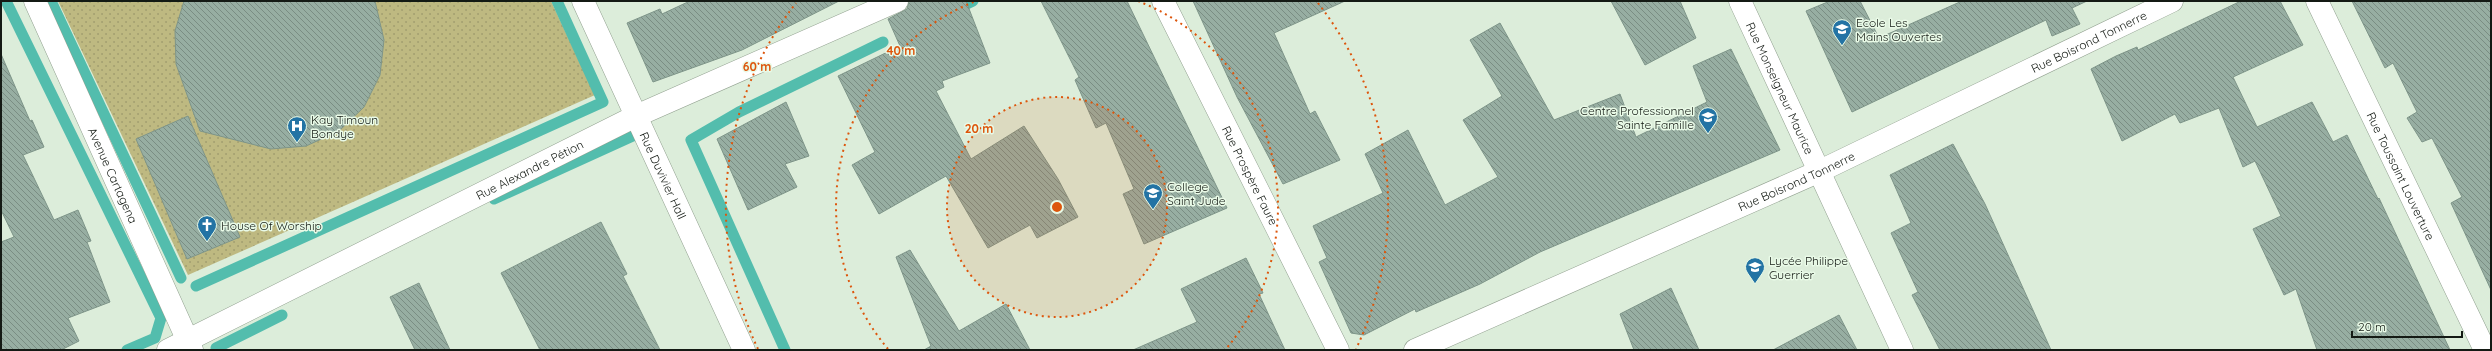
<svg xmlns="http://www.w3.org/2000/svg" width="2492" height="351" viewBox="0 0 2492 351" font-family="Quicksand,sans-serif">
	<defs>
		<pattern id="grass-dots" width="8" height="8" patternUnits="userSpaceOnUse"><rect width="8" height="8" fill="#beb981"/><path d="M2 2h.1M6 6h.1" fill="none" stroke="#a29e6f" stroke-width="1.8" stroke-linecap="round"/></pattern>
		<pattern id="building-back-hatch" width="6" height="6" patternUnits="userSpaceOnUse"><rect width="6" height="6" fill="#97aea2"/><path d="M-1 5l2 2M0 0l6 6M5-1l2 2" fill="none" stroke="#7a8d83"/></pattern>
	</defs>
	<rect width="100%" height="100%" fill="#dcedda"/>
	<path fill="url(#grass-dots)" d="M58,1h493l44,94 -407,180z"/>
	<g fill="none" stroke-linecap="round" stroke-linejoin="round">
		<path stroke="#53bdad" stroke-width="11" d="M6,1l155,317 -6,20 -28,12
			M51,1l130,277
			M954,10l19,-9
			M494,199l152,-69
			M196,286l407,-184 -46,-101
			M216,348l66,-33
			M785,350l-94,-210 48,-28 144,-70"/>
	</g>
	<path fill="url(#building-back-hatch)" stroke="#7e9589" d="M184,1h191l9,39 -4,35 -16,32 -25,24 -33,15 -35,3 -71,-18 -24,-67 -1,-33z
		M690,1h149l-97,49 -89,32 -26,-59 33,-14 2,5z
		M909,1h57l24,62 -48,18 2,6 -8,4 35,68 53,-33 34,53 20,38 -41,21 -7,-13 -42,23 -42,-72 -67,38 -27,-49 23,-13 -37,-76 62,-30 -12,-27 19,-10z
		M1041,1h86l100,207 -83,36 -21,-50 11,-5 -28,-66 -10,5 -21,-48 4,-3z
		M1193,1h152l-71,32 36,81 5,-3 25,49 -57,24 -46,-87z
		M1611,1h69l16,37 -51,27z
		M1830,1h30l19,37 83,-37h125l-15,7 8,16 -28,12 -6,-16 -194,92 -46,-101z
		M2241,1h39l23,44 -70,32 24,50 55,-25 21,40 14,-7 31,64 1,-1 71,152h-133l-21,-61 -12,6 -31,-66 28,-13 -26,-55 -12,6 -24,-59 -39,15 -5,-9 -53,27 -31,-72 25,-13 21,-9 1,3z
		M2352,1h139v289l-40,-87 11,-6 -30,-59 -10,4 -15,-24 10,-6 -24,-49 -8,5z
		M1500,23l54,97 66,-26 16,43 71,-35 -14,-36 38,-17 49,101 -240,102 -60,32 -64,28 -1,-3 -51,26 -13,-2 -32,-71 8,-4 -14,-32 70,-33 -18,-39 43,-24 37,75 53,-28 -35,-57 39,-24 -32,-56z
		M1,54l29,67 2,-1 12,27 -21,8 31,65 24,-10 13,31 -4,1 23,60 -42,16 11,23 -18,9h-60v-108l13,-5 -13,-27z
		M786,102l23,54 -24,8 12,23 -49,23 -31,-71z
		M188,116l52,121 -53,22 -51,-120z
		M1953,144l32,60 66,146h-111l-28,-55 6,-3 -27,-59 20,-10 -21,-48z
		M601,222l26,52 -4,2 37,74h-120l-39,-77z
		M910,250l49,81 47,-27 24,46h-106l7,-4 -35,-89z
		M1246,258l17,35 -4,1 26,56h-152l64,-28 -16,-33z
		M419,283l31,67h-35l-25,-53z
		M1671,288l28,62h-65l-14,-36z
		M1839,315l18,35h-84z"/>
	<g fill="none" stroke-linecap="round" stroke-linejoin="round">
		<g stroke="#92a190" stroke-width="23">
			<g id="minor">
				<path id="s1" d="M35,1l157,349"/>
				<path id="s2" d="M583,1l161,349"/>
				<path id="s3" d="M1163,1l175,349"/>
				<path id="s4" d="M1740,1l162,349"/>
				<path id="s5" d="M2317,1l168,349"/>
				<path id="s6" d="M168,350l468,-234 261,-115"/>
				<path id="s7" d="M1415,350l405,-179 352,-170"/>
			</g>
		</g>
		<use href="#minor" stroke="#fff" stroke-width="22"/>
	</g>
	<circle cx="1057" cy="207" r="110" fill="#dd560c" fill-opacity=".12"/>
	<g fill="none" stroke="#dd560c" stroke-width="2" stroke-dasharray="2 4">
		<circle cx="1057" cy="207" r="110"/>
		<path d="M888 349A221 221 0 0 1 976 1M1138 1A221 221 0 0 1 1226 349"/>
		<path d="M758 349A331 331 0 0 1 796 3M1318 3A331 331 0 0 1 1356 349"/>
	</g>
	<defs>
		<g id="school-pin" transform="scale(1)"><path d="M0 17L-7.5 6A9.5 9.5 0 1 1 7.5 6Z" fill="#2373a4" stroke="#e9fae7"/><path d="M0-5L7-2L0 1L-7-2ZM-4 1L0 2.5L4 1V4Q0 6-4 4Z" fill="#fff"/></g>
		<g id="hospital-pin" transform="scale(1)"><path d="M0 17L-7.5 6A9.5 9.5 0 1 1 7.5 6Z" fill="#2373a4" stroke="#e9fae7"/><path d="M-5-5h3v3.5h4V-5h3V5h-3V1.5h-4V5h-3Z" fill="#fff"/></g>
		<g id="church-pin" transform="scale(1)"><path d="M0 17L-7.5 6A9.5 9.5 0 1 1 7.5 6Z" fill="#2373a4" stroke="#e9fae7"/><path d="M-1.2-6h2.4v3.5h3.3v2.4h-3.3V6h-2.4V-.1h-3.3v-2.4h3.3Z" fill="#fff"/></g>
	</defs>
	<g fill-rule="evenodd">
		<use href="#school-pin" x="1842" y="29"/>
		<use href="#school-pin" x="1708" y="117"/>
		<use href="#hospital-pin" x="297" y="126"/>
		<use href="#school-pin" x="1153" y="193"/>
		<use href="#church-pin" x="207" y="225"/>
		<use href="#school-pin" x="1755" y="267"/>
	</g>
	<g text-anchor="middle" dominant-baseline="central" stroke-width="3" stroke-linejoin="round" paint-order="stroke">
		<g font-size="12" fill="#141a14" stroke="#e9fae7" text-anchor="start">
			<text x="1856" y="22">Ecole Les<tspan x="1856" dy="14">Mains Ouvertes</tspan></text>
			<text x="1694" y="110" text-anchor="end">Centre Professionnel<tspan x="1694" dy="14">Sainte Famille</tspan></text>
			<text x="311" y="119">Kay Timoun<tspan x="311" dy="14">Bondye</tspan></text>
			<text x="1167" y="186">College<tspan x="1167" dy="14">Saint Jude</tspan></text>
			<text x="221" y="225">House Of Worship</text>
			<text x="1769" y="260">Lycée Philippe<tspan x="1769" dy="14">Guerrier</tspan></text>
		</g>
		<g font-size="12" fill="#141a14" stroke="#e9fae7">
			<text stroke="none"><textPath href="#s7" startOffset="741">Rue Boisrond Tonnerre</textPath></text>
			<text stroke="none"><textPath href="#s4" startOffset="96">Rue Monseigneur Maurice</textPath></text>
			<text stroke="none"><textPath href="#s6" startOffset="404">Rue Alexandre Pétion</textPath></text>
			<text stroke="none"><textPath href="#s2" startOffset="192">Rue Duvivier Hall</textPath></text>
			<text stroke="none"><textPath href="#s1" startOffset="191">Avenue Cartagena</textPath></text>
			<text stroke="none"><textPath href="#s3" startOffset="195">Rue Prospère Faure</textPath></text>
			<text stroke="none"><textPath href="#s5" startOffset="194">Rue Toussaint Louverture</textPath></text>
			<text stroke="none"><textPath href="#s7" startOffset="417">Rue Boisrond Tonnerre</textPath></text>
		</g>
	</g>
	<circle cx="1057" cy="207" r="6" fill="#dd560c" stroke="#e9fae7" stroke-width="2"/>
	<g font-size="12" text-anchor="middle" font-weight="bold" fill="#dd560c" stroke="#e9fae7" stroke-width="3" stroke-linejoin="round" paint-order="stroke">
		<text x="901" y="55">40 m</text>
		<text x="757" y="71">60 m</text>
		<text x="979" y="133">20 m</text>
	</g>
	<rect width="2492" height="351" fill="none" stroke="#141a14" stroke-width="4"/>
	<path d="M2352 331v6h110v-6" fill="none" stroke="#141a14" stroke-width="2"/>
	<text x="2358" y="331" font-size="12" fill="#141a14" stroke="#e9fae7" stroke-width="3" paint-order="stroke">20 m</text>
</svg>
